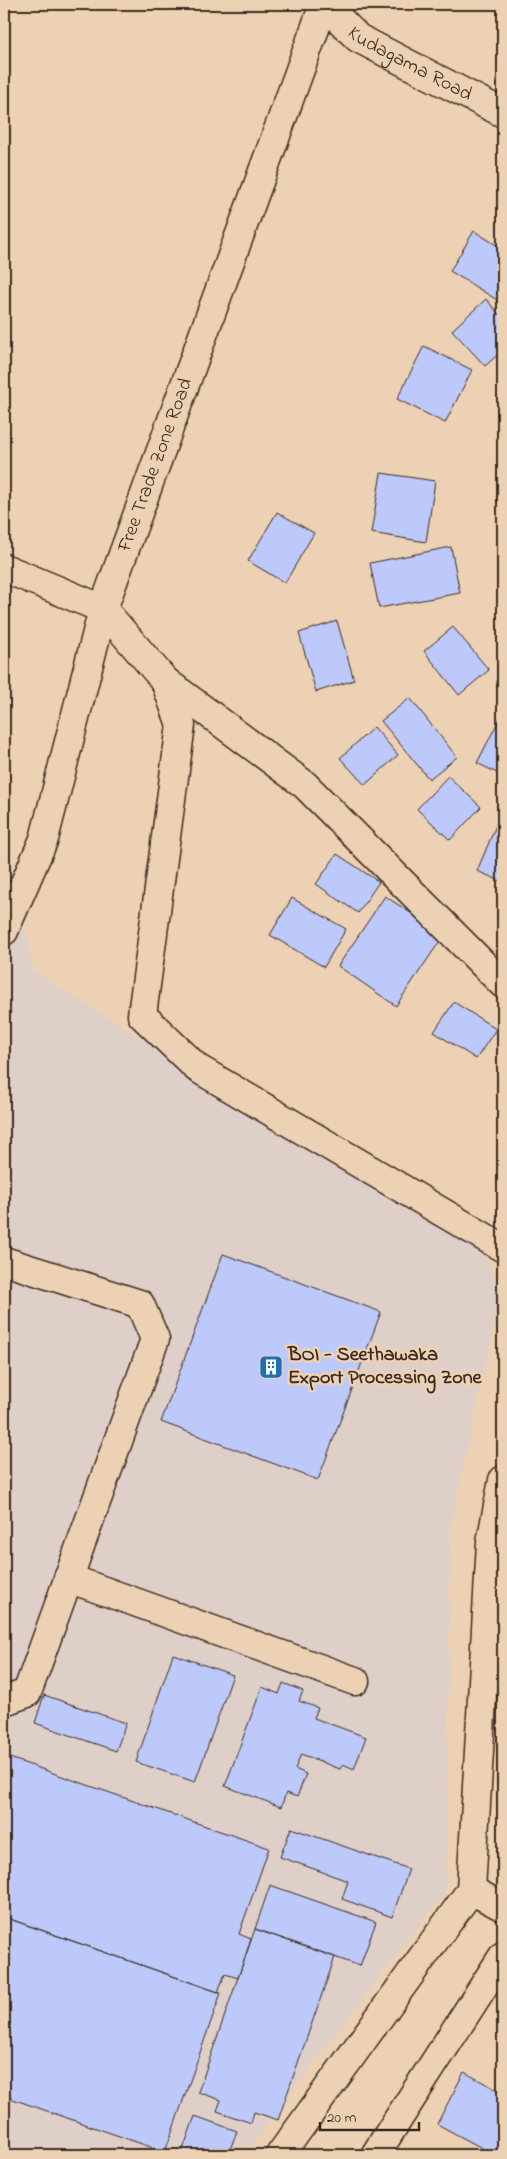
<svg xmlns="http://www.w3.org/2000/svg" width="507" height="2159" viewBox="0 0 507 2159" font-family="'Indie Flower',sans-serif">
	<rect width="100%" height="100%" fill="#edd1b4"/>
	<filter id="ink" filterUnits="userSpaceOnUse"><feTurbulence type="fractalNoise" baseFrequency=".02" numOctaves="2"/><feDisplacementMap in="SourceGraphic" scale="10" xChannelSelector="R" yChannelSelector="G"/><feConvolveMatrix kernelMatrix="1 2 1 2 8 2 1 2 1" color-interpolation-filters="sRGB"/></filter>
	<g filter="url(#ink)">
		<path fill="#decfc9" d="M4,817l29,154 450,281 18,40 -51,235 -4,367 -22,24 -180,237h-240z"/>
		<path fill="#bcc9fa" stroke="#3b2a1e" d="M474,231l29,18 -1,54 -52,-32z
			M486,299l17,20v31l-18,16 -33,-36z
			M424,346l48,24 -27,53 -48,-24z
			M503,469v34l-6,-1z
			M381,473l54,8 -9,61 -55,-9z
			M277,512l37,21 -29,50 -37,-22z
			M451,547l9,46 -81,15 -9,-45z
			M337,621l17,59 -38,12 -17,-59z
			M453,627l36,43 -30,25 -35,-44z
			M410,698l47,59 -28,22 -48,-58z
			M503,712v64l-26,-13z
			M374,727l24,28 -33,30 -25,-27z
			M448,776l33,31 -31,33 -33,-31z
			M497,823l6,2v57l-26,-11z
			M337,854l42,28 -21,31 -42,-29z
			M385,896l59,39 -48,71 -58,-40z
			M292,898l54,31 -22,38 -54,-32z
			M454,1002l42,27 -20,30 -42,-27z
			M223,1254l158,58 -63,168 -157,-58z
			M173,1654l60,21 -38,107 -59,-20z
			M283,1683l20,8 -4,10 19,7 -4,10 52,19 -12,32 -11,-5 -3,5 -39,-15 -6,15 11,5 -9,23 -11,-4 -5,14 -56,-21 37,-99 17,7z
			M44,1695l82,28 -10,28 -81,-28z
			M4,1756l265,92 -30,86 12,5 -13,39 -13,-4 -7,18 -214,-75z
			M291,1828l118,41 -17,48 -50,-18 6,-18 -68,-24z
			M270,1885l106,37 -16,44 -105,-37z
			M4,1917l217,76 -56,159 -161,-56z
			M255,1929l80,28 -57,163 -24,-8 -3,11 -34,-12 4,-11 -23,-8z
			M464,2072l39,21v56l-3,6h-5l-58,-31z
			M195,2116l42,15 -9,24h-47z"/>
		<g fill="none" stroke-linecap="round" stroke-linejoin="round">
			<g stroke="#3b2a1e" stroke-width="31">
				<g id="minor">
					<path id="s1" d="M324,4l34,34 145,75"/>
					<path d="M4,568l99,41 62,72 16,44 -39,290 55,53 306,180"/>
					<path d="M165,681l140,104 198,199"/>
					<path id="s2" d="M4,931l40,-92 59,-230 221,-605"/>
					<path d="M4,1261l136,43 15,35 -128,354 -23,8"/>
					<path d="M68,1578l287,103"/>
					<path d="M471,1890l32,17"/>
					<path d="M280,2155l191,-265 20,-348 12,-62"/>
					<path d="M375,2155l128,-199"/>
				</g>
			</g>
			<use href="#minor" stroke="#edd1b4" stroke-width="28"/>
		</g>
	</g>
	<defs>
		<g id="building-square" transform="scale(1.25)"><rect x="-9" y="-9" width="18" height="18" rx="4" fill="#1f6fb2" stroke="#edd1b4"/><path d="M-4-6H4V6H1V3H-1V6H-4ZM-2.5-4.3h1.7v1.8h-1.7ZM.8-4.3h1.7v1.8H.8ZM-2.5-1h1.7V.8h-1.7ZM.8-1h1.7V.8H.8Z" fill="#fff"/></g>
	</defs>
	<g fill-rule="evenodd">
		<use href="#building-square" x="271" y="1367"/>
	</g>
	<g text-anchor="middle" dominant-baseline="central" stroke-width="5" stroke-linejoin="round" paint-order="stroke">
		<g font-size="20" fill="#3b2a1e" stroke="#edd1b4">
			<text stroke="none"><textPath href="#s1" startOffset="106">Kudagama Road</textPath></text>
			<text stroke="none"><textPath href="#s2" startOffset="491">Free Trade Zone Road</textPath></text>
		</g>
		<g font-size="20" font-weight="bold" fill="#3b2a1e" stroke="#edd1b4" text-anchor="start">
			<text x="288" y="1355">BOI - Seethawaka<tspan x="288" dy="23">Export Processing Zone</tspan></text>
		</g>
	</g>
	<rect width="507" height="2159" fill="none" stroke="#edd1b4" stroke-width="20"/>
	<rect x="10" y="10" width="487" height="2139" fill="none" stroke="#3b2a1e" stroke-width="2" filter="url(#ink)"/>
	<path d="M320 2122v8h99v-8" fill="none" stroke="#3b2a1e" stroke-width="2.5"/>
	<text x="327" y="2122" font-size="15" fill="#3b2a1e" stroke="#edd1b4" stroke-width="4" paint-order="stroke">20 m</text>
</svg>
